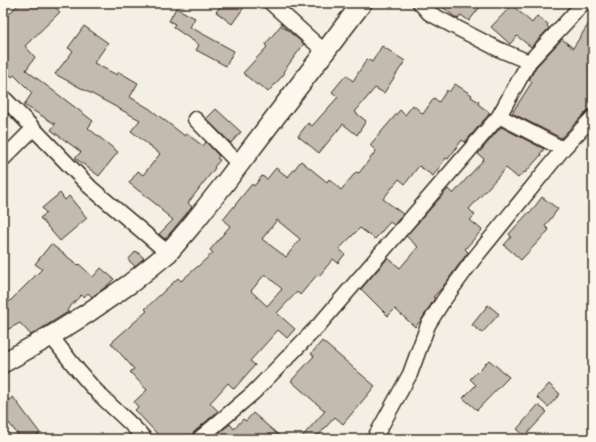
<svg xmlns="http://www.w3.org/2000/svg" width="596" height="442" viewBox="0 0 596 442" font-family="'Shantell Sans',sans-serif">
	<rect width="100%" height="100%" fill="#f3efe4"/>
	<filter id="ink" filterUnits="userSpaceOnUse"><feTurbulence type="fractalNoise" baseFrequency=".025" numOctaves="2"/><feDisplacementMap in="SourceGraphic" scale="8" xChannelSelector="R" yChannelSelector="G"/><feConvolveMatrix kernelMatrix="1 2 1 2 8 2 1 2 1" color-interpolation-filters="sRGB"/></filter>
	<g filter="url(#ink)">
		<path fill="#c3bbb0" stroke="#3b2a1e" fill-rule="evenodd" d="M20,3h31l9,9 -35,34 10,11 -9,13 67,51 -5,7 30,24 -19,24 -24,-18 6,-6 -30,-22 4,-6 -31,-19 8,-12 -18,-18 -2,2 -9,-9v-48z
			M223,3h24l-15,21 -16,-12z
			M437,3h46l-14,18 -8,-6 -3,4 -3,-2z
			M512,5l20,18 5,-7 11,8 -1,2 2,2 -18,19 -14,-11 -7,8 -19,-17z
			M176,8l19,10 -5,9 44,24 -8,15 -30,-16 3,-5 -26,-18 2,-3 -6,-3z
			M593,17v92l-6,2 -26,27 -49,-25 20,-31 -3,-2 7,-13 26,-28 11,9z
			M281,25l23,19 -21,28 2,1 -17,19 -9,-8 -2,1 -14,-12 24,-26 -2,-2z
			M84,26l24,17 -14,20 23,12 2,-3 19,11 -8,14 20,12 35,27 2,-2 16,12 3,-4 13,14 -2,2 3,2 -6,7 1,1 -27,35 4,4 -27,32 -6,-5 14,-14 -12,-10 1,-1 -33,-26 9,-12 5,4 17,-21 -29,-23 9,-11 -85,-46 18,-23 -5,-3z
			M382,46l23,15 -21,32 -9,-5 -20,24 11,9 -9,14 -14,-11 -24,29 -21,-17 10,-13 4,3 26,-29 -6,-5 14,-17 7,6 14,-22 5,3z
			M455,84l17,11 -1,2 8,5 -1,2 12,9 -25,29 -3,-2 -14,19 -2,-1 -13,18 -14,-10 -14,18 -6,-5 -16,20 20,15 -9,11 -4,-3 -15,17 -15,-11 -21,21 6,5 -7,9 -5,-4 -14,17 -2,-1 -17,20 -3,-3 -20,21 18,16 -8,9 -9,-8 -28,31 5,4 -21,24 -6,-6 -18,20 8,8 -25,22 -4,6h-27l-27,-29 3,-3 -4,-5 13,-12 -17,-18 4,-3 -23,-26 36,-32 -2,-2 33,-31 3,3 32,-28 -3,-3 20,-24 -7,-6 29,-36 2,2 8,-10 5,3 9,-11 12,9 13,-16 26,21 2,-3 12,11 15,-18 3,1 17,-22 -6,-6 30,-35 5,5 8,-10 10,9 11,-16 5,4 8,-12 2,2zM277,220l23,19 -14,18 -24,-18zM265,274l17,15 -15,17 -16,-15z
			M216,109l25,23 -10,11 -25,-24z
			M501,127l43,22 -4,5 1,1 -16,18 -1,-1 -6,6 -12,-10 -37,41 6,6 -5,5 12,10 -17,19 3,3 -26,36 -9,9 2,1 -13,21 -7,8 -20,-18 -7,7 -27,-27 27,-31 12,10 18,-21 -12,-11 42,-47 5,5 31,-35 -6,-5z
			M60,193l5,7 4,-4 18,22 -27,23 -20,-23 6,-5 -4,-5z
			M542,197l16,12 -13,17 4,4 -28,30 -17,-15 7,-8 -2,-3 20,-22 1,1z
			M51,244l27,21 1,-1 14,13 8,-9 13,11 -6,6 -16,12 -4,-4 -4,4 -3,-2 -14,15 1,2 -37,23 -11,-12 -17,9v-24l39,-39 -7,-5z
			M136,251l8,7 -9,8 -7,-6z
			M488,305l11,9 -17,19 -10,-8z
			M322,341l53,45 -32,38 -8,-7 -20,22h-15l25,-28 -34,-30 23,-25 -3,-2z
			M489,360l20,17 -32,33 -14,-12 13,-13 -6,-6z
			M549,384l11,10 -12,13 -11,-10z
			M13,397l27,36 -7,6h-12l-12,-16 -6,4v-23z
			M538,405l9,7 -22,24 -8,-7z
			M253,413l30,26h-58l1,-1 -6,-6 10,-8 4,5 9,-10 3,2z"/>
		<g fill="none" stroke-linecap="round" stroke-linejoin="round">
			<g stroke="#3b2a1e" stroke-width="17">
				<path id="minor" d="M271,3l54,49
					M420,3l9,10 28,15 41,21 31,13
					M3,97l88,91 77,65
					M499,116l64,33
					M195,119l44,45
					M3,159l30,-30
					M51,336c16,21 31,41 50,60 14,14 30,27 44,43
					M199,439l54,-46 66,-68 180,-209 30,-54 40,-43 14,-16
					M374,439l36,-65 18,-49 15,-24 30,-41 90,-111 30,-32"/>
			</g>
			<g stroke="#3b2a1e" stroke-width="22">
				<path id="secondary" d="M3,363l48,-27 35,-22 45,-31 37,-30 23,-27 34,-43 137,-180"/>
			</g>
			<use href="#minor" stroke="#fbf7ec" stroke-width="14"/>
			<use href="#secondary" stroke="#fbf7ec" stroke-width="19"/>
		</g>
	</g>
	<rect width="596" height="442" fill="none" stroke="#fbf7ec" stroke-width="16"/>
	<rect x="8" y="8" width="580" height="426" fill="none" stroke="#3b2a1e" stroke-width="1.5" filter="url(#ink)"/>
</svg>
